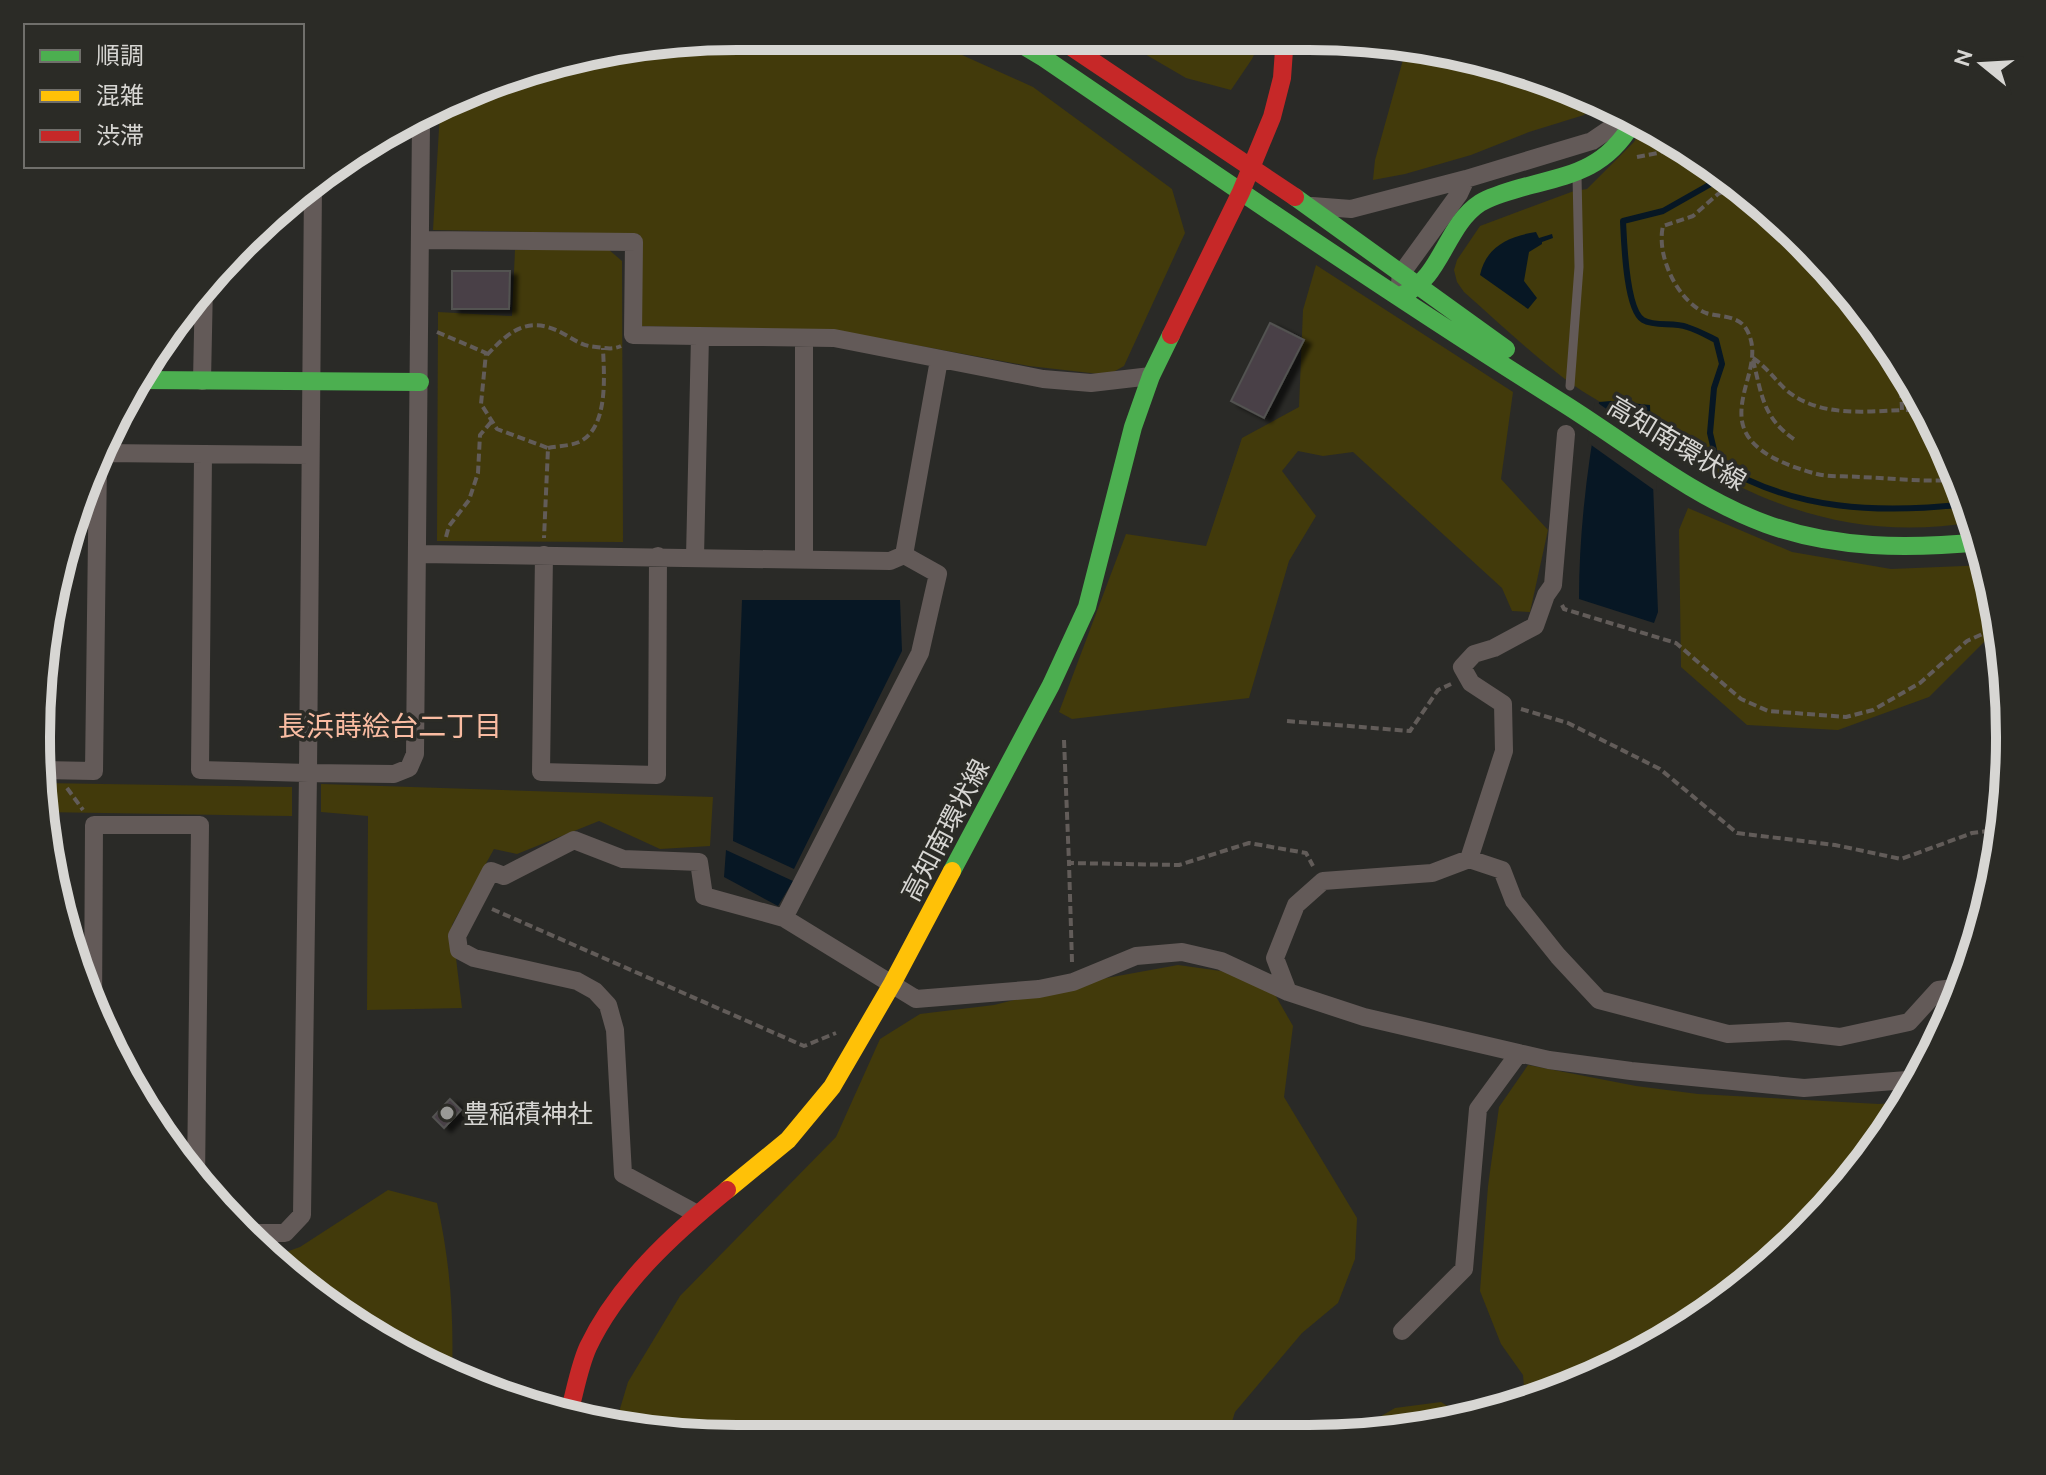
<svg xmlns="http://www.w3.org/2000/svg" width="2046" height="1475" viewBox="0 0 2046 1475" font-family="Ubuntu,'Noto Sans JP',sans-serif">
	<defs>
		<filter id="shadow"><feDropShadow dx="7" dy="4" stdDeviation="2" flood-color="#0009"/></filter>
	</defs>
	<rect width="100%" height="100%" fill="#2a2a27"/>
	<path fill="#423a0b" d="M737,36h183l113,51 139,102 13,44 -61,133 -16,9 -79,-9 -190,-35 -198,-5 -2,-92 -206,-4 7,-118 115,-52z
		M1114,36h147l1,2 -10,21 -21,31 -45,-12z
		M1406,49l84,11 102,46 -8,9 -55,17 -58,23 -66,19 -32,6 2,-20z
		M1641,128l57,26 167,156 72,117 37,95c-140,24 -246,-32 -357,-109 -18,-13 -39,-23 -56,-37 -34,-26 -65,-56 -97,-84l-7,-10 -3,-12 3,-10 23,-34 94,-35 13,-2 47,-47z
		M608,249l14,12 1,281 -186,-1 1,-229 74,4 3,-66z
		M1316,265l197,127 -12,87 47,51 -18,82 -18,-1 -10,-23 -149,-136 -30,4 -25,-5 -16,20 34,45 -27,45 -40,137 -177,21 -13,-7 67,-178 80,12 36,-108 57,-31 4,-97z
		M1688,508l104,44 99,17 97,-4 11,71 -14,5 -56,56 -91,33 -91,-5 -66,-58 -2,-137z
		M42,783l250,4v29l-250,-4z
		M321,784l392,13 -3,49 -50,3 -61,-28 -82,33 -23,-5 -42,76 10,83 -95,2 1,-194 -47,-4z
		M1178,965l50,7 42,14 23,40 -9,71 73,121 -2,41 -17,44 -36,30 -67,79 -5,16 9,6 -548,3 -75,-15 12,-40 52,-86 156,-159 44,-98 40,-25 74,-9 96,-24z
		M1528,1065l108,21 62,8 181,10 27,-2 -70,98 -100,94 -159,91 -52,14 -2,-24 -22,-31 -21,-53 8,-105 11,-79z
		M388,1190l49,13c13,58 17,112 15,172l-65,-30 -118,-87 31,-11z
		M1441,1402l22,14 -62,17h-49l43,-25z"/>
	<path fill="#071724" d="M1536,232l3,6 13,-4 1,4 -11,4v2l-13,8 -5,29 13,17 -9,11 -48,-34c6,-29 30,-39 56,-43z
		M1611,401l39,4 8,207 -4,11 -75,-24c0,-66 8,-132 20,-197z
		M742,600h158l2,51 -108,218 -61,-28z
		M726,850l67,31 -15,25 -54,-29z"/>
	<path fill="#2a2a27" d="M1595,401l60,42 2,49 -70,-50z"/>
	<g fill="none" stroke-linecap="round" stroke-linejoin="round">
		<path stroke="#071724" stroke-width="6" d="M1723,177l-60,34 -40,10c1,20 3,89 20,99 12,7 30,2 44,7 10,3 19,8 29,13l6,24 -8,24 -4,45 7,30c75,48 164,51 249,41"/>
	</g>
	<path fill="#494147" stroke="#535251" stroke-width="2" filter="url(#shadow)" d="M452,271h58l-1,38h-57z
		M1270,323l34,17 -40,78 -33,-17z
		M450,1099l11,11 -17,18 -11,-11z"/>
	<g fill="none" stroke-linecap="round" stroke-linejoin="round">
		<path stroke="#625c59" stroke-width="4" stroke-dasharray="8 4" stroke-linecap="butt" d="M1637,157l21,-4 19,-8
			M1734,188l-16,6 -25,22 -30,10c-7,29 14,75 43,87 12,4 30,2 39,14 20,30 -8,62 -3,94 5,32 49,46 75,53 13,3 29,2 43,3 32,1 65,6 97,2
			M437,332l49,21 -5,51 16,25 51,19 -4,90
			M487,355c22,-24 42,-40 75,-22 13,7 20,13 34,14 10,1 16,3 25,-1
			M1753,358c13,9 21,20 32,31 32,28 77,23 117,21
			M1753,360c9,36 10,58 42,80
			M1900,366l2,44h25
			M548,448c10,-2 22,-2 31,-6 30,-14 25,-67 24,-94
			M446,537l3,-11 20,-26 9,-27 2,-38 12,-14
			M1562,605l2,4 112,34 65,56 27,12 78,6 27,-7 47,-27 47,-42 31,-14
			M1521,709l47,14 92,46 77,64 98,12 66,14 71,-26 32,-4
			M1287,721l123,10 28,-41 13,-6
			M1064,740l5,123
			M67,788l16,22
			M492,909l312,137 32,-13
			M1072,962l-3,-99 110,2 70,-22 57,10 7,13"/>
		<path stroke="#635a58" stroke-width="9" d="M1570,386l9,-119 -2,-91"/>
		<path stroke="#635a58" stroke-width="18" d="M313,185l-5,588 86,1 15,-6 6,-14 6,-633
			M1312,206l39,3 115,-30
			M420,240l214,2 -1,93 201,3 209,41 48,4 60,-7
			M1400,283l1,-9 58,-80 7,-15 126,-38 31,-21
			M202,381l2,-97
			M101,453l209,2
			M203,455l-3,315 108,3 -6,442 -17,18h-40
			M418,554l472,7 14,-6 35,-195
			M544,555l-3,217 116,3 1,-219
			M904,555l34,19 -18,79 -136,265 132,81 123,-10 34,-7 63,-26 46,-4 39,9 67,31 76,25 185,43 82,11 173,17 116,-9
			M695,557l5,-221
			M804,558v-219
			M42,770l52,1 4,-311
			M1469,859l33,11 12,31 44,55 41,44 129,34 60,-3 52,6 69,-15 29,-32 24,-3
			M1288,992l-13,-34 21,-53 27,-24 109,-8 37,-14 35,-108 -1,-47 -32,-21 -9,-16 12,-13 20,-6 41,-22 11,-31 7,-10 13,-151
			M93,1013l1,-188h106l-4,356
			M697,1214l-74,-40 -8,-144 -7,-25 -13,-14 -18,-10 -103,-23 -15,-8 -2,-14 34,-65 13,5 70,-36 49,19 76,3 5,34 80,22
			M1402,1331l62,-62 14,-160 41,-56"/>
		<path stroke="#4caf50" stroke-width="18" d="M1007,36l37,22c170,116 340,232 514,342 68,42 132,96 208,124 69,25 142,25 215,18
			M1295,197l211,152
			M1402,295c40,-17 43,-69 78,-92 12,-7 26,-11 40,-15 48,-13 84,-17 112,-64
			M140,380l280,2
			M952,871l99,-186 36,-78 46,-180 18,-51 20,-41"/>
		<path stroke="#ffc107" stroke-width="18" d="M727,1190l61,-50 44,-53 60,-103 60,-113"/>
		<path stroke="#c62828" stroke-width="18" d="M1055,36l240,161
			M1171,335l70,-143 31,-75 10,-39 3,-42
			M569,1413c6,-21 10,-46 19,-66 30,-63 85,-113 139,-157"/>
	</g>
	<circle fill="#9a9a97" stroke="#2b2b26" stroke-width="3" cx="447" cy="1113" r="8"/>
	<g text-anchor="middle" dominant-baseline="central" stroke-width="7" stroke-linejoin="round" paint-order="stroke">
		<g font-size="26" fill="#d7d6d3" stroke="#2b2b26">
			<text transform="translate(1677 443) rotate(31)">高知南環状線</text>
			<text transform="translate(945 830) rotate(-62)">高知南環状線</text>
		</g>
		<g font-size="26" fill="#d7d6d3" stroke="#2b2b26" text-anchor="start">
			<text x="463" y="1113">豊稲積神社</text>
		</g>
		<g font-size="28" fill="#fabca2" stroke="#2b2b26">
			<text x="390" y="725">長浜蒔絵台二丁目</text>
		</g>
	</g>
	<path d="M0 0H2046V1475H0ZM737 50H1309A687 687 0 0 1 1996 737V738A687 687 0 0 1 1309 1425H737A687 687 0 0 1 50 738V737A687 687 0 0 1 737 50Z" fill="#2b2b26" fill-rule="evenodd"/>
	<path fill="none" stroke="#d7d6d3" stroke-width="10" d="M737 50H1309A687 687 0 0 1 1996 737V738A687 687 0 0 1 1309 1425H737A687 687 0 0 1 50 738V737A687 687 0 0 1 737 50Z"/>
	<rect x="24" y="24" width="280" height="144" fill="#2b2b26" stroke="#706f6b" stroke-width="2"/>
	<rect x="40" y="50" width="40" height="12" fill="#4caf50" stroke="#706f6b" stroke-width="2"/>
	<text x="96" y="64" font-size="24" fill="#d7d6d3">順調</text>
	<rect x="40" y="90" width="40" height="12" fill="#ffc107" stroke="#706f6b" stroke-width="2"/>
	<text x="96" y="104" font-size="24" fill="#d7d6d3">混雑</text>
	<rect x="40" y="130" width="40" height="12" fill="#c62828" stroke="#706f6b" stroke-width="2"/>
	<text x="96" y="144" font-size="24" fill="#d7d6d3">渋滞</text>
	<g transform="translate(1982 64) rotate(288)" stroke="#2b2b26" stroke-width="6" paint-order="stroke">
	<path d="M0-6L14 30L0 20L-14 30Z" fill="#d7d6d3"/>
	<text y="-12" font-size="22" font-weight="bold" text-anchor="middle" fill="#d7d6d3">N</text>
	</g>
</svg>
